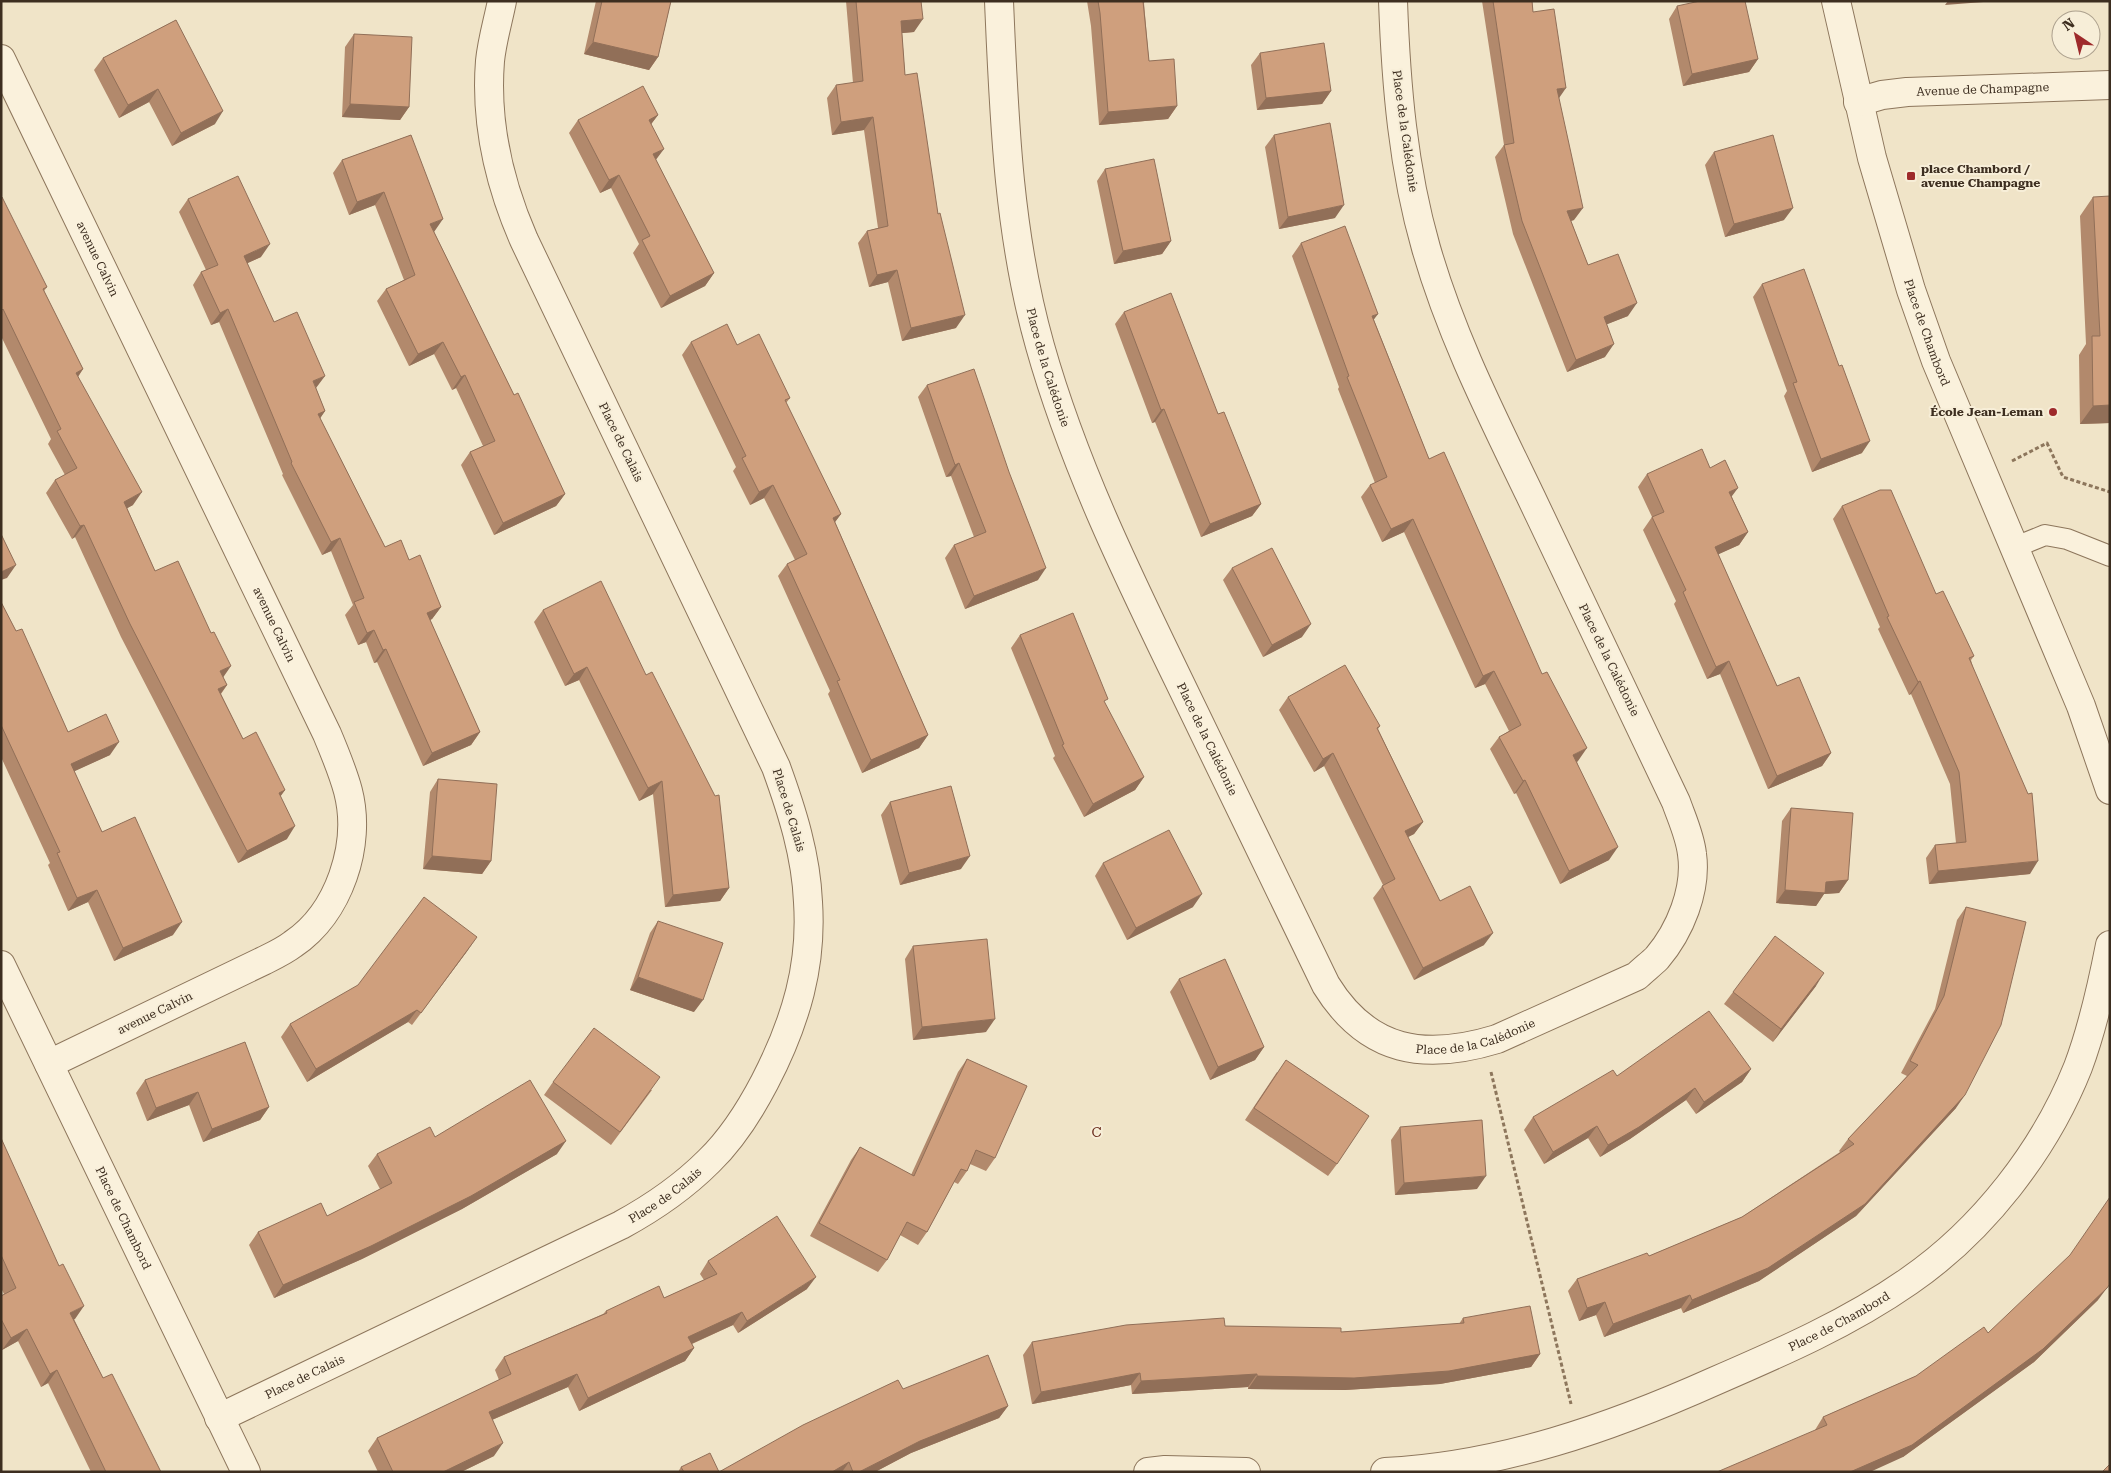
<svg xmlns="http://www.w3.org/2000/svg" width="2111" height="1473" viewBox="0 0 2111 1473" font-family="'Roboto Serif',serif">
	<rect width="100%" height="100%" fill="#f0e4c8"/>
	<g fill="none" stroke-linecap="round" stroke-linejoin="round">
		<g stroke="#8d765c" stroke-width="22">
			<path id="service" d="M2013,548l32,-13 22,4 43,17"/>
		</g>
		<g stroke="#8d765c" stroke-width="30">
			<g id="minor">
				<path id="s1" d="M999,1c5,116 9,232 41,345 33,117 86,226 139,335 49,101 98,203 147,304 42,68 99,76 171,54l140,-63c6,-6 14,-12 20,-18 23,-27 40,-68 35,-104 -2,-18 -10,-35 -16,-52 -48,-103 -97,-205 -146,-307 -39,-81 -79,-160 -104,-247 -23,-80 -30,-163 -33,-247"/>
				<path id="s2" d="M1836,1l36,157 39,132 25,71 145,345 29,84"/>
				<path id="s3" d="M1,59l326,675c8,19 16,38 21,57 14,54 -9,122 -55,153 -9,7 -20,12 -30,17l-214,103"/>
				<path id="s4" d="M1858,102l24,-7 25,-3 203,-7"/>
				<path id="s5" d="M1,965l245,507"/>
				<path id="s6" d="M219,1418l402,-193c33,-18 62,-38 88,-64 41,-40 77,-114 91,-169 7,-28 10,-60 8,-90 -2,-47 -16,-91 -32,-135l-252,-527c-25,-57 -39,-116 -34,-179 2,-20 8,-40 12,-60"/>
				<path d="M1148,1472l17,-2 81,2"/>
				<path id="s7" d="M1385,1472c116,-6 225,-44 330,-91 67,-29 134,-58 194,-100 74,-51 136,-131 169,-214 15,-40 24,-81 32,-122"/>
			</g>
		</g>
		<path stroke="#8d765c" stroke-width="3" stroke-dasharray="4 2.5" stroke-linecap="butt" d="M2012,461l35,-18 16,34 47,15
			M1491,1072l80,332"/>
		<use href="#service" stroke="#faf1dc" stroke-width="20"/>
		<use href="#minor" stroke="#faf1dc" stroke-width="28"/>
	</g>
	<path fill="#b2896c" d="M596,1h75l-13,56 -9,13 -65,-16z
		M846,1h75l-7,31 -12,1 3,42 33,139 18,114 -54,13 -14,-59 -19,5 -11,-44 9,-12 11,-3 -14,-98 -32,5 -5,-37 9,-13 17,-2z
		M1087,1h58l-1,2 5,58 28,45 -9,13 -69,6 -8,-99z
		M1482,1h50l1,11 26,87 15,121 -3,1 17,44 40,51 -21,8 -2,33 -38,15 -54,-138 -18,-77 9,-12z
		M1677,6l81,53 -9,13 -66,14 -14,-67z
		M176,20l39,104 -43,22 -23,-44 -30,16 -25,-48 9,-12z
		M354,34l55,73 -9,13 -58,-3 3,-70z
		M1260,53l71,38 -9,13 -65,6 -6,-45z
		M658,115l-7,9 5,36 58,113 -9,13 -44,22 -28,-55 6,-9 -28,-56 -11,5 -31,-60 9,-13z
		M411,135l23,97 80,163 51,99 -9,12 -62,29 -33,-70 9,-13 13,-6 -27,-58 -4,2 -18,-36 -25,12 -32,-65 9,-12 18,-9 -29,-75 -26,10 -16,-42 9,-13z
		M1274,135l61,83 -56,11 -14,-82z
		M1714,152l70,68 -59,17 -20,-72z
		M1105,169l66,72 -9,13 -48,10 -17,-83z
		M2093,197l17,226 -30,1 -1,-69 7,-11 -6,-128z
		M1,198l46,89 -3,4 39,78 -5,8 55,128 -6,3 28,63 68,106 4,8 -6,9 22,45 42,51 -5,7 7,42 -49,24 -117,-226 -46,-100 -3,2 -26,-46 9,-13 10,-5 -17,-31 3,-5 -50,-103z
		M188,199l73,58 -14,6 27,59 42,66 9,23 -5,7 65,129 24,13 32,47 -9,12 -2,1 50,112 -9,13 -48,21 -46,-104 -3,1 -8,-21 -8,3 -13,-30 8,-10 -22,-54 -9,4 -40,-80 1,-1 -64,-152 -8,3 -18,-40 8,-13 5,-2 -27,-58z
		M1301,243l73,77 55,139 149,302 -1,1 32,98 -49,24 -44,-91 -2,1 -24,-45 9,-12 10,-6 -24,-47 -10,4 -71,-156 -22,10 -21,-45 9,-12 5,-2 -37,-94 1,-2 -47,-131z
		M1762,284l100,169 -50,19 -28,-76 3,-5 -34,-94z
		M1124,312l137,192 -9,12 -51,21 -46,-115 -3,1 -37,-99z
		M691,342l46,3 53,53 -4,5 55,111 -6,8 93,213 -9,13 -57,25 -34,-79 2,-3 -52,-115 9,-12 8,-4 -31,-62 -14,7 -17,-34 3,-4 -54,-112z
		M927,385l111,195 -73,29 -20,-51 9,-13 20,-8 -23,-61 -5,1 -28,-80z
		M1710,468l22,29 16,35 -9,13 -21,9 59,132 54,67 -9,13 -54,23 -48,-115 -13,5 -33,-75 2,-3 -33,-71 9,-13 -14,-30 9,-13z
		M1842,506l94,88 38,62 -3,4 59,214 -101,10 -3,-26 9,-13 21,-2 -6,-59 -39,-90 -2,1 -31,-66 2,-2 -47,-108z
		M1232,568l70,69 -39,20 -40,-77z
		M1,602l67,130 42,23 -36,16 28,61 71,103 -59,26 -26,-59 -20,9 -20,-46 2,-2 -49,-106z
		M543,610l103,65 83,213 -9,13 -55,6 -12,-113 -14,7 -60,-121 -14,6 -31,-64z
		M1020,635l124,142 -9,13 -51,27 -31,-59 2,-2 -44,-108z
		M1288,697l92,29 -2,3 45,93 -9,12 -6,3 32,64 44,44 -70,35 -41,-82 10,-13 -59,-119 -10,6 -35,-62z
		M438,779l53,82 -9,13 -59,-5 7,-77z
		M890,802l71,67 -61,16 -19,-70z
		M1791,808l57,72 -9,13 -15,1 -8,12 -40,-3 6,-82z
		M1103,863l90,44 -66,33 -32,-64z
		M1966,907l-10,201 -100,108 -97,65 -76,32 -2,-5 -77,29 -8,-22 -17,6 -11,-30 9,-12 72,-23 93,-39 98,-65 -1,-1 9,-12 59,-63 -6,-3 34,-64 22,-89z
		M658,921l36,91 -64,-22 20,-57z
		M913,946l73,86 -73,8 -8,-81z
		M468,950l-56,75 -4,-3 -101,60 -26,-45 9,-13z
		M1179,979l85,68 -9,13 -45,20 -40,-88z
		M1816,986l-43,56 -49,-38 9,-12z
		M967,1059l28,99 -9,13 -16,-7 -3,7 -9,13 -4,-2 -27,50 -9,13 -18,-10 -13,25 -9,12 -68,-36 41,-76 9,-13 51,28 47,-103z
		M1751,1069l-9,13 -46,32 -10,-14 -56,39 -30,18 -12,-19 -44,26 -20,-34 9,-13 84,-41z
		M1277,1072l60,92 -9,12 -83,-56z
		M145,1080l124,27 -9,13 -57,22 -14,-37 -42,16 -11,-28z
		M553,1082l99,8 -41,55 -67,-50z
		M1400,1127l77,62 -82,6 -4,-55z
		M435,1137l122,17 -95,55 -100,50 -88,39 -25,-53 9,-13 69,-16 53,-27 -12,-23 9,-12z
		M1,1138l74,181h-1l29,59 58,94h-70l-43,-89 -7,4 -23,-46 -16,9 -1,-1v-53l3,-2 -3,-6z
		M708,1261l99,28 -69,44 -5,-8 -41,19 2,4 -9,13 -106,50 -11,-24 -76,33 2,36 -33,16h-83l-10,-21 9,-13 122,-58 -4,-10 9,-13 99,-43 3,-3 58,-13 40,-18 -4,-6z
		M2098,1300l-64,62 -131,95 -88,-27 8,-13 93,-41 72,-43z
		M1463,1318l77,36 -9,13 -91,17 -95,6 -97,-1v-2l-116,7 -1,-9 -99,19 -9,-49 9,-13 193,-16 116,6 118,-8z
		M903,1389l105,17 -9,12 -88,35 -36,19h-156z
		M681,1467l38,5h-41z"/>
	<path fill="#916f58" d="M1948,1h48l-51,4z
		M923,19l-9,13 -22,2 9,-13z
		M593,42l65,15 -9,13 -65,-16z
		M1758,59l-9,13 -66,14 9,-12z
		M1566,88l-9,13v-12z
		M158,89l-9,13 -30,16 9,-13z
		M1331,91l-9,13 -65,6 9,-12z
		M350,104l59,3 -9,13 -58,-3z
		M1177,106l-9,13 -69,6 9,-13z
		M223,111l-8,13 -43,22 9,-13z
		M658,115l-9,12v-7z
		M873,117l-9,13 -32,5 9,-13z
		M664,149l-9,12 -2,-7z
		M619,175l-8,13 -11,5 9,-13z
		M384,192l-9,13 -26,10 8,-13z
		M1344,205l-9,13 -56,11 9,-12z
		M1583,208l-9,12 -16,4 9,-13z
		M1793,208l-9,12 -59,17 9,-13z
		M443,219l-9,13 -13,5 9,-13z
		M1171,241l-9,13 -48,10 9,-13z
		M270,244l-9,13 -26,12 9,-13z
		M897,270l-9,12 -19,5 8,-12z
		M714,273l-9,13 -44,22 9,-12z
		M1637,303l-9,13 -33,13 9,-12z
		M228,309l-9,13 -8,3 9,-12z
		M1378,314l-9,12 3,-10z
		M965,315l-9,13 -54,13 9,-13z
		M443,342l-9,12 -25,12 9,-12z
		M1614,344l-9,13 -38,15 9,-12z
		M83,369l-9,13 2,-9z
		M465,375l-9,13 -4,2 9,-13z
		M325,376l-9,12 -3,-7z
		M2110,405v18l-30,1 13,-18z
		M1164,409l-9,13 -3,1 9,-13z
		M325,411l-8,12 1,-9z
		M1870,441l-8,12 -50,19 9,-13z
		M959,463l-8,13 -5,1 9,-12z
		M773,485l-9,13 -14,7 9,-13z
		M1738,488l-9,12v-8z
		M142,492l-9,13 -18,10 9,-13z
		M565,494l-9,12 -62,29 9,-12z
		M1261,504l-9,12 -51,21 9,-13z
		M841,514l-9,12 1,-8z
		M1413,519l-9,13 -22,10 9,-13z
		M84,525l-9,12 -3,2 8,-13z
		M1748,532l-9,13 -33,15 9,-13z
		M340,538l-9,13 -9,4 9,-13z
		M16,565l-9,13 -6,2v-8z
		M1046,568l-8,12 -73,29 9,-13z
		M441,607l-9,12 -14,7 9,-13z
		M1311,624l-9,13 -39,20 9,-12z
		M374,630l-8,12 -8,3 9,-12z
		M386,649l-9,13 -3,1 9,-13z
		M1729,661l-9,13 -13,5 9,-12z
		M231,666l-9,13 -2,-8z
		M587,667l-8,13 -14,6 9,-12z
		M1494,671l-9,13 -10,4 8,-12z
		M1920,681l-9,13 -2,1 9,-13z
		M227,685l-9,12v-8z
		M480,732l-9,13 -48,21 9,-13z
		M928,735l-9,13 -57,25 9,-13z
		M119,742l-9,13 -48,22 9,-13z
		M1587,748l-9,13 -13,7 8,-13z
		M1333,753l-9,13 -10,6 9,-13z
		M1831,753l-9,13 -54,23 9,-13z
		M1144,777l-9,13 -51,27 9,-13z
		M1525,780l-9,13 -2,1 9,-13z
		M662,781l-9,13 -14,7 9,-13z
		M285,790l-9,12 3,-9z
		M1423,822l-9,12 -18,9 9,-12z
		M295,826l-8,13 -49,24 9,-12z
		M1618,847l-9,13 -49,24 9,-13z
		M432,856l59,5 -9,13 -59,-5z
		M970,856l-9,13 -61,16 9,-12z
		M2038,861l-8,13 -101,10 9,-13z
		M1848,880l-9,13 -15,1 -8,12 -40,-3 9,-13 41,-8z
		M729,888l-9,13 -55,6 8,-12z
		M97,890l-9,12 -20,9 9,-13z
		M1202,894l-9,13 -66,33 9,-12z
		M182,922l-9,13 -59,26 9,-13z
		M1493,933l-9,12 -70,35 9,-12z
		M477,937l-9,13 -56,75 9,-12z
		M1824,973l-8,13 -43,56 8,-13z
		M638,977l65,23 -9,12 -64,-22z
		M417,1010l-9,12 -101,60 9,-13z
		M995,1019l-9,13 -73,8 9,-13z
		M1264,1047l-9,13 -45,20 8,-13z
		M1751,1069l-9,13 -46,32 8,-12z
		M1695,1088l-9,12 -56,39 -30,18 8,-12z
		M198,1092l-9,13 -42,16 9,-13z
		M1965,1095l-9,13 -100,108 -97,65 -76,32 9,-13z
		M269,1107l-9,13 -57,22 9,-13z
		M1597,1126l-9,12 -44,26 9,-12z
		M566,1141l-9,13 -95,55 -100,50 -88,39 9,-13z
		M1486,1176l-9,13 -82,6 9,-12z
		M816,1277l-9,12 -69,44 9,-12z
		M2107,1288l-9,12 -64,62 -131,95 -33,15h-20z
		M1690,1295l-9,13 -77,29 9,-13z
		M1605,1302l-9,13 -17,6 8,-13z
		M84,1306l-9,13 -13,6 8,-12z
		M742,1312l-9,13 -53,24 8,-12z
		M27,1329l-9,12 -16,9 9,-12z
		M694,1348l-9,13 -106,50 9,-13z
		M1540,1354l-9,13 -91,17 -95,6 -97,-1 9,-13z
		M57,1370l-9,13 -7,4 9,-13z
		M1140,1373l-9,12 -99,19 9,-12z
		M577,1374l-9,13 -88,38 9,-13z
		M1257,1374l-9,13 -116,7 9,-13z
		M1008,1406l-9,12 -88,35 -36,19h-16l61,-31z
		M503,1443l-9,13 -33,16h-18z
		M849,1462l-7,10h-10z"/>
	<path fill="#cf9f7d" stroke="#916f58" d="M602,1h69l-13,56 -65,-15z
		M856,1h65l2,18 -22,2 4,54 12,-2 21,141 2,-1 25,102 -54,13 -14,-58 -20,5 -10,-44 21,-5 -15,-109 -32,5 -5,-37 27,-4z
		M1098,1h45l6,60 25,-2 3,47 -69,6 -8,-99z
		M1493,1h39l1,11 21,-3 12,79 -9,1 26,119 -16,3 21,54 30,-11 19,49 -33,14 10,27 -38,16 -54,-139 -18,-76 10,-2z
		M1700,1h45l13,58 -66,15 -15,-68z
		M176,20l47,91 -42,22 -23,-44 -30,16 -25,-47z
		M354,34l58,3 -3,70 -59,-3z
		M1324,43l7,48 -65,7 -6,-45z
		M643,86l15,29 -9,5 15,29 -11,5 61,119 -44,23 -28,-56 8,-4 -31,-61 -10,5 -31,-60z
		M1330,123l14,82 -56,12 -14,-82z
		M411,135l32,84 -13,5 84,171 4,-2 47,101 -62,29 -33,-71 25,-11 -30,-66 -4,2 -18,-35 -25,12 -32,-65 29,-14 -31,-83 -27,10 -15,-42z
		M1773,135l20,73 -59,16 -20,-72z
		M1154,159l17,82 -48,10 -18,-82z
		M238,176l32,68 -26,12 30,66 23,-10 28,64 -12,5 12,30 -7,3 67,133 16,-7 8,20 11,-5 21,52 -14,6 53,119 -48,21 -46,-104 -3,1 -9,-20 -7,3 -13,-31 10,-4 -24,-60 -9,4 -40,-79 1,-1 -64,-153 -8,4 -19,-41 17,-7 -30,-66z
		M2110,196v209l-17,1 -1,-70h8l-7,-139z
		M2,197l45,90 -4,2 40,80 -7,4 66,119 -18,10 31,69 23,-10 33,72 3,-1 17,34 -11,5 7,14 -9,4 25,50 13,-7 29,58 -6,3 16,33 -48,25 -117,-227 -46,-99 -4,1 -25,-46 22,-12 -20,-37 4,-2 -58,-120 -1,1 -1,-1v-111z
		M1345,226l33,88 -6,2 57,143 15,-7 98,222 5,-2 40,76 -14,7 45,92 -49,24 -44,-91 -2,1 -24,-44 22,-12 -27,-54 -11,5 -70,-157 -22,10 -21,-44 17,-8 -40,-100 2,-1 -48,-133z
		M1804,269l35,97 3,-1 28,76 -49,18 -28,-76 4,-1 -35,-98z
		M1171,293l47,121 6,-2 37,92 -51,20 -46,-115 -3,1 -37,-98z
		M727,324l10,21 22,-11 31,64 -5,2 56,114 -8,4 95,217 -57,25 -34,-79 3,-1 -53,-116 20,-10 -34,-69 -14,7 -17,-34 4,-2 -55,-114z
		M974,369l35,103 37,96 -72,28 -20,-51 32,-13 -27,-69 -4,2 -28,-80z
		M1702,449l8,19 15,-8 13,28 -9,4 19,40 -33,15 62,139 22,-9 32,76 -54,23 -48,-115 -13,6 -33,-75 3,-2 -34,-73 12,-5 -17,-38z
		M1880,490h11l45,104 7,-3 31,65 -5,2 59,136 4,-1 6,68 -100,10 -3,-26 31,-3 -7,-70 -39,-91 -2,1 -31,-65 2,-1 -47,-110z
		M1,534l15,31 -15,7z
		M1272,548l39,76 -39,21 -40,-77z
		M601,581l45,94 6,-3 63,124 4,-1 10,93 -56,7 -11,-114 -14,7 -61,-121 -13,7 -31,-64z
		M1,602l15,29 6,-2 46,103 38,-18 13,28 -48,22 31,68 33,-15 47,105 -59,26 -26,-58 -20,8 -20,-45 3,-1 -59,-127z
		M1073,613l35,86 -4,2 40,76 -51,27 -31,-59 2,-1 -44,-109z
		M1345,665l35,61 -3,2 46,94 -18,9 35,70 30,-15 23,47 -70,35 -41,-82 13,-7 -62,-126 -10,6 -35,-62z
		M438,779l59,5 -6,77 -59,-5z
		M951,786l19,70 -61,17 -19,-71z
		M1791,808l62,5 -5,67 -22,2 -1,11 -40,-3z
		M1169,830l33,64 -66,34 -33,-65z
		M424,897l53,40 -56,76 -4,-3 -101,59 -26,-45 68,-39z
		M1966,907l60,15 -25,103 -36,70 -100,109 -97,64 -76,32 -2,-5 -77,29 -8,-22 -18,6 -10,-29 70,-26 2,3 93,-39 112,-73 -6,-5 70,-74 -8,-4 34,-65z
		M658,921l65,22 -20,57 -65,-23z
		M1775,936l49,37 -43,56 -48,-37z
		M987,939l8,80 -73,8 -9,-81z
		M1225,959l39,88 -46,20 -39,-88z
		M1709,1011l42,58 -47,33 -9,-14 -56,39 -31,18 -11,-19 -44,26 -20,-35 80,-47 4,6z
		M594,1028l66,49 -40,55 -67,-50z
		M245,1042l24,65 -57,22 -14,-37 -42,16 -11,-28z
		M967,1059l60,27 -32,72 -19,-8 -9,21 -6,-2 -34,63 -20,-10 -20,38 -68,-37 41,-76 54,29z
		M1286,1060l83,56 -32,48 -83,-56z
		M530,1080l36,61 -95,55 -100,50 -88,39 -25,-53 63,-29 6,13 65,-33 -15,-29 53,-27 5,10z
		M1482,1120l4,56 -82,7 -4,-56z
		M1,1138l58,128 4,-2 21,42 -14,7 33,65 9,-4 49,98h-55l-49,-102 -7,4 -23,-45 -16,9 -10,-19v-23l15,-8 -15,-33z
		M2110,1197v87l-3,4 -64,61 -131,96 -62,27h-133l110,-47 -4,-8 93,-41 68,-49 4,6 82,-78z
		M777,1216l39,61 -69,44 -5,-9 -54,25 6,11 -106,50 -11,-24 -88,38 14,31 -60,29h-50l-16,-34 134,-64 -7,-17 103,-44 -1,-2 53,-25 5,12 53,-24 -9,-13z
		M1530,1306l10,48 -91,17 -95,7 -97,-2v-2l-116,7 -1,-8 -99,19 -9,-50 94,-17 98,-7 1,8 116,2v4l123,-9 -1,-5z
		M988,1355l20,51 -88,35 -61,31h-6l-4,-10 -17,10h-113l84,-47 95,-45 5,9z
		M710,1453l9,19h-35l-3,-5z
		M2110,1464v8h-8z"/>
	<g fill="#9e2a2b" stroke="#f7eed8" stroke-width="2">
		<rect x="1906" y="171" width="10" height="10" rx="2.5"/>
		<circle cx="2053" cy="412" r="5"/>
	</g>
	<g text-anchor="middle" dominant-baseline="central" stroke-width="4" stroke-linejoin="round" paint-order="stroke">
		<g font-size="12" fill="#3d2e20" stroke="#f7eed8">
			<text stroke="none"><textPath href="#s4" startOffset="126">Avenue de Champagne</textPath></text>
			<text transform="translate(1405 131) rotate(82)">Place de la Calédonie</text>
			<text stroke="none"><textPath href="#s3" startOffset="222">avenue Calvin</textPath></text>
			<text stroke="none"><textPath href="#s2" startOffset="344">Place de Chambord</textPath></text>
			<text stroke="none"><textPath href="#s1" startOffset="371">Place de la Calédonie</textPath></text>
			<text transform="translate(621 442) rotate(64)">Place de Calais</text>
			<text stroke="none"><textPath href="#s3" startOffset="628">avenue Calvin</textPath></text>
			<text transform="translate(1609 660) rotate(64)">Place de la Calédonie</text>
			<text stroke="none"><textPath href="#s1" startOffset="776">Place de la Calédonie</textPath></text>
			<text transform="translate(789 810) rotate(73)">Place de Calais</text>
			<text transform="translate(155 1013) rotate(-26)">avenue Calvin</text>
			<text stroke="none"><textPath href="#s1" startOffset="1225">Place de la Calédonie</textPath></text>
			<text stroke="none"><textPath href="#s6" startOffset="499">Place de Calais</textPath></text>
			<text stroke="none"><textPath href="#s5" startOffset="281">Place de Chambord</textPath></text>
			<text stroke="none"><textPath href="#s7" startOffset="482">Place de Chambord</textPath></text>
			<text stroke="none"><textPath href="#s6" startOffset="95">Place de Calais</textPath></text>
		</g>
		<g font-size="12" font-weight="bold" fill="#3d2e20" stroke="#f7eed8" text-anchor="start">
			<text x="1921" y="169">place Chambord /<tspan x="1921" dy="14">avenue Champagne</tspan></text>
			<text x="2043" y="412" text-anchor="end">École Jean-Leman</text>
		</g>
		<g font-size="14" letter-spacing="1" fill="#6b2e1e" stroke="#f7eed8">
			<text x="1097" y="1132">C</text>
		</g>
	</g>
	<rect width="2111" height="1473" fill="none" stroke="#3d2e20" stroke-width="5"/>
	<g transform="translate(2076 35) rotate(325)"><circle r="24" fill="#f7eed8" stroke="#ada18e"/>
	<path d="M0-4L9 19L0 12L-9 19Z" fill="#9e2a2b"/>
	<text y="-8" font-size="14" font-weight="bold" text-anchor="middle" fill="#3d2e20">N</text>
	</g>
</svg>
